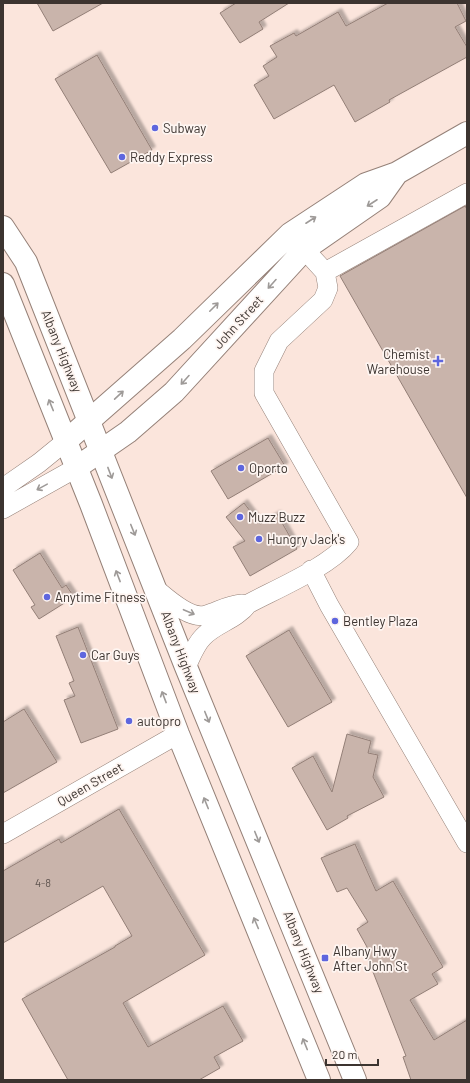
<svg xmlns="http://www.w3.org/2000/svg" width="470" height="1083" viewBox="0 0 470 1083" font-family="Barlow,sans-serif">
	<defs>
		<filter id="shadow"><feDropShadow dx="3.5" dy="-3.5" stdDeviation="1" flood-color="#0004"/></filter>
	</defs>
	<rect width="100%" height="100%" fill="#fbe5dc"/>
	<path fill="#c9b4ab" stroke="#937f77" filter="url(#shadow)" d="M37,3h66l-50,28z
		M236,3h53l-30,19 4,7 -23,14 -20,-30z
		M388,3h69l9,18 -11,6 12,20v10l-78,43 1,2 -35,20 -21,-37 -60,34 -20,-34 15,-9 -6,-10 14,-9 -7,-11 24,-13 2,3 42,-24 8,14z
		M97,55l55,95 -41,23 -56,-94z
		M465,206l2,3v289l-127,-222z
		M268,438l17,28 -57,33 -17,-28z
		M244,503l16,21 17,-10 20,35 -47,27 -17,-29 12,-6 -19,-24z
		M40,553l22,35 4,-3 8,12 -35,22 -8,-12 4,-2 -22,-35z
		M78,627l40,102 -37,14 -17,-43 11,-4 -6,-13 5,-2 -18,-45z
		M289,630l43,72 -44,25 -42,-71z
		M24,709l33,53 -54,31v-71z
		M347,734l24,7 -3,12 10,2 -5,22 11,20 -37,19 1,2 -21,12 -35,-62 21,-12 19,36z
		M119,809l86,146 -82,48 25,44 75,-41 20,35 -29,16 6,11 -21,12h-131l-46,-81 93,-52v-1l17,-10 -29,-50 -100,57v-72l56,-32 2,4z
		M355,844l21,47 17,-10 50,86 -11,7 6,10 -28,16 24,40 33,-20v60h-56l-8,-23 3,-1 -42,-107 3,-2 -10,-18 11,-7 -21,-34 -10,4 -16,-34z"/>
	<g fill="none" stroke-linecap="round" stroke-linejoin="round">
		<g stroke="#958178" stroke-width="20">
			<path id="minor" d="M325,272l142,-79
				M3,488l36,-25 27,-22
				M3,509l73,-41
				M311,570l18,35 138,238
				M157,590c11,9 33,30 49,25 13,-4 22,-10 36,-11
				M186,667c5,-10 9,-22 17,-30 13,-14 33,-17 45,-33 28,-15 81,-37 101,-62l-85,-149v-22l15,-30 44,-41 5,-12 -3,-16 -30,-33
				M3,834l175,-100"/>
		</g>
		<g stroke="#958178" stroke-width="24">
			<path id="major" d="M66,441l116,-102 108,-105 76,-50 31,-11 70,-40
				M76,468l52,-36 46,-40 131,-143 75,-52 17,-24"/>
		</g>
		<g stroke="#958178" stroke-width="24">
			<path id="highway" d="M3,227l23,35 160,405 169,413
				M3,284l88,220 87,230 141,346"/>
		</g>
		<use href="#minor" stroke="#fff" stroke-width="19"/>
		<use href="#major" stroke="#fff" stroke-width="22"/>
		<use href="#highway" stroke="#fff" stroke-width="22"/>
	</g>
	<defs><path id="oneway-shaft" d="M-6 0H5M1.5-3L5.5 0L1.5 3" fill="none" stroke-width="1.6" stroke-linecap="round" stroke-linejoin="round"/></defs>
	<g stroke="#9e9a98">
		<use href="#oneway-shaft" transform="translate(372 203) rotate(147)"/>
		<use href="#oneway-shaft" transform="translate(311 220) rotate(-33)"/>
		<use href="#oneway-shaft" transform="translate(272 284) rotate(132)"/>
		<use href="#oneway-shaft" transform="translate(214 307) rotate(-45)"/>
		<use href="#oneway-shaft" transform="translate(185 380) rotate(132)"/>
		<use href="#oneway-shaft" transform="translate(119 395) rotate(-43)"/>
		<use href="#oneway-shaft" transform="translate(51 405) rotate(-112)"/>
		<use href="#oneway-shaft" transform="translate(110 473) rotate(69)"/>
		<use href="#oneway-shaft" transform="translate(42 487) rotate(151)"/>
		<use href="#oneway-shaft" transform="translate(133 530) rotate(68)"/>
		<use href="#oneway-shaft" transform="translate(118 576) rotate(-111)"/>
		<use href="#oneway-shaft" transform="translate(189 612) rotate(23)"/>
		<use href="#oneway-shaft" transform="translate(164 697) rotate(-111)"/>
		<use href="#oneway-shaft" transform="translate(207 717) rotate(68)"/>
		<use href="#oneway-shaft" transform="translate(206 803) rotate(-112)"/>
		<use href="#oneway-shaft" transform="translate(257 837) rotate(68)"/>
		<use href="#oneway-shaft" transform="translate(256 923) rotate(-113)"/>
		<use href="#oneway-shaft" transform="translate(305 1044) rotate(-112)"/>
	</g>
	<g fill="#5e66de" stroke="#fef5f1" stroke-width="1.5">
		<circle cx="155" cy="128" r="4"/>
		<circle cx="122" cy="157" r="4"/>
		<path d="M436 355h4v4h4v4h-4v4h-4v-4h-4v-4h4z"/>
		<circle cx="241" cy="468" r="4"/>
		<circle cx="240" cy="517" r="4"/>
		<circle cx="259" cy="539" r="4"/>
		<circle cx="47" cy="597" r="4"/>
		<circle cx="335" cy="621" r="4"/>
		<circle cx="83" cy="655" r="4"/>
		<circle cx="129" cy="721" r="4"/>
		<rect x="321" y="954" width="8" height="8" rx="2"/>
	</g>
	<g text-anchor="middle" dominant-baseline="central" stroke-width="3.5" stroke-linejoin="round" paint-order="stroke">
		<g font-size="11" fill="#5f544f">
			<text x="43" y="882">4-8</text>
		</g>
		<g font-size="13" fill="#3c3430" stroke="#fef5f1" text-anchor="start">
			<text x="163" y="128">Subway</text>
			<text x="130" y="157">Reddy Express</text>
			<text x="430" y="354" text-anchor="end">Chemist<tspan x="430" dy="15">Warehouse</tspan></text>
			<text x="249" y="468">Oporto</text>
			<text x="248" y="517">Muzz Buzz</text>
			<text x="267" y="539">Hungry Jack's</text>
			<text x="55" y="597">Anytime Fitness</text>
			<text x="343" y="621">Bentley Plaza</text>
			<text x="91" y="655">Car Guys</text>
			<text x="137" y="721">autopro</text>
			<text x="333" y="951">Albany Hwy<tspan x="333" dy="15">After John St</tspan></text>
		</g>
		<g font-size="13" fill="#3c3430" stroke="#fef5f1">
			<text transform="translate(238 322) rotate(-48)">John Street</text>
			<text transform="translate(62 351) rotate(68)">Albany Highway</text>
			<text transform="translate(181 652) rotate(69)">Albany Highway</text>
			<text transform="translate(90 784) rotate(-30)">Queen Street</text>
			<text transform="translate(304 952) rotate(68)">Albany Highway</text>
		</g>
	</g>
	<rect width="470" height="1083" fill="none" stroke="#3c3430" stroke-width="8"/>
	<path d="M326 1059v6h52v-6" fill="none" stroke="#3c3430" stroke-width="2"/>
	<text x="332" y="1059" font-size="12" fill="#3c3430" stroke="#fef5f1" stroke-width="3" paint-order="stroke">20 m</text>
</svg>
